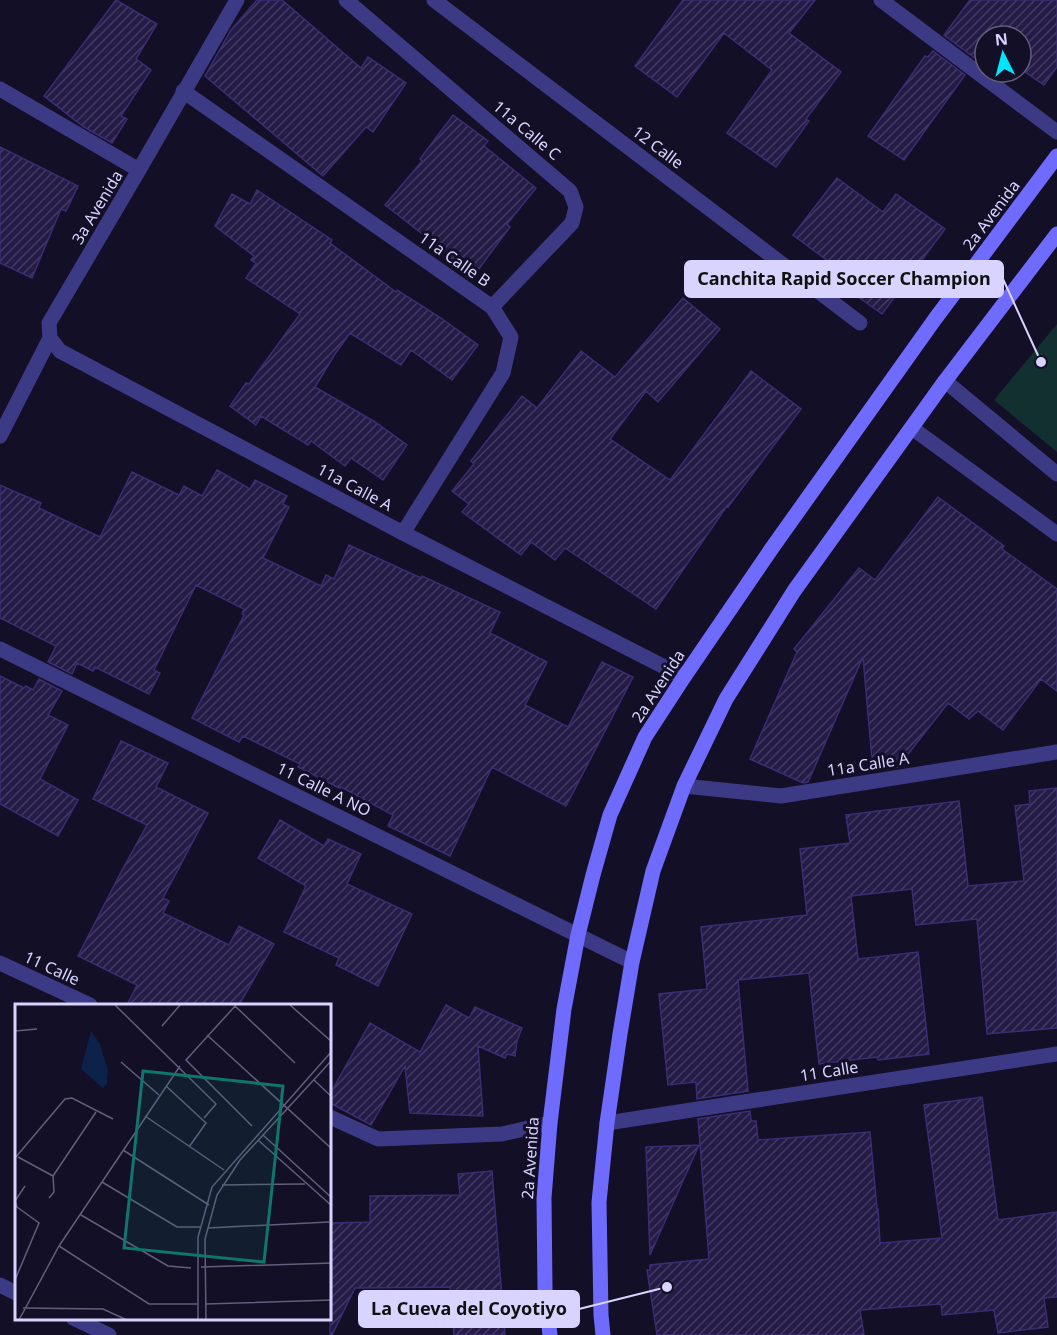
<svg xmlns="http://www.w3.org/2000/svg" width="1057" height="1335" viewBox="0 0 1057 1335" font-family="'Noto Sans',sans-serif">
	<defs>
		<pattern id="building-hatch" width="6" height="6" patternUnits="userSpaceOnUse" patternTransform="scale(1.5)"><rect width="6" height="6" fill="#241b47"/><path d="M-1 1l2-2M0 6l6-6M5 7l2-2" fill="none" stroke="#433b63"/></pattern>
	</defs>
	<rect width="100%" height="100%" fill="#130f26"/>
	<path fill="#12302f" d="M1057,324v128l-63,-52z"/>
	<path fill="url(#building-hatch)" stroke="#3b2d73" stroke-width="1.5" d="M116,0l41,24 -21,35 15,11 -30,46 6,3 -15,24 -28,-16 -40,-31z
		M257,0h25l79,68 7,-11 38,26 -33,49 -7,-5 -43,49 -118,-100 26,-46z
		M683,0h132l-26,33 52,39 -35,47 3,2 -33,46 -49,-34 45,-63 -48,-37 -47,64 -42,-31z
		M970,0h87v67l-13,18 -23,-16v-33h-36v10l-9,13 -32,-24z
		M933,51l32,24 -61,85 -36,-24 57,-80 3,1z
		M453,115l35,26 -4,5 52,42 -29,36 3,3 -35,47 -24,-16 1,-1 -67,-52 37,-44 -2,-2z
		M0,147l78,39 -12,25 -5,-2 -29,69 -32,-15z
		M837,178l46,34 13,-18 49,35 -63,85 -49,-35 7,-9 -47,-35z
		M257,190l75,50 -2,3 66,49 1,-2 44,28 37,27 -26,35 -41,-30 -10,15 -51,-32 -15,21 -20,33 60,35 32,23 -24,35 -32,-22 -6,8 -34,-25 -3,4 -47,-29 -5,9 -26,-19 16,-23 3,1 51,-70 -54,-36 10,-15 -5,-3 3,-4 -39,-30 17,-32 18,10z
		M683,298l37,31 -62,73 -12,-11 -36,48 60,41 81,-109 50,38 -73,98 -1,-1 -71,103 -91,-61 -10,12 -24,-18 -10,13 -59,-43 7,-8 -17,-13 22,-27 -3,-3 51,-65 15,12 44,-57 34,26z
		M217,470l33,19 5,-9 32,16 -4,8 6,3 -26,51 58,28 5,-11 8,4 15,-34 72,33 1,-2 78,36 -10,21 57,29 -22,43 43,22 34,-65 31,15 -67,129 -74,-39 -42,89 -62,-30 5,-11 -52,-28v2l-43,-22 2,-3 -57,-28 -4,6 -47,-24 52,-103 -2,-1 2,-5 -48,-24 -42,85 6,3 -11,21 -54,-27 -2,4 -16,-8 -5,11 -24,-12 8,-16 -56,-28v-133l41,18 -2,5 61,29 32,-65 47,23 5,-9 18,10z
		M938,497l66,49 -2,3 55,40v102l-16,-12 -38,51 -25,-19 -9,8 -21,-16 -50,64 -25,4 -10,-114 -55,125 -5,1 -53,-24 47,-107 -3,-3 65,-81 16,12z
		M0,676l24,12 2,-2 7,4 6,-11 23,12 -14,24 20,10 -28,54 38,21 -20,36 -58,-32z
		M121,741l47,22 -12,24 52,26 -45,85 6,3 -6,12 66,32 10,-19 35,18 -35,61h-112l10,-20 -59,-29 44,-86 25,-45 -54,-26z
		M1057,788v240l-70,6 -10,-115 -61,6 -4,-36 -61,7 7,63 60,-7 11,102 -51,6 -1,-3 -58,7 -10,-91 -71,7 10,111 -51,8 -1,-17 -28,3 -9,-91 48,-5 -6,-62 106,-12 -7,-66 50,-6 -4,-28 113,-14 9,85 56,-5 -9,-75 15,-2 -1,-13z
		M280,820l44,26 4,-7 33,15 -14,30 65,30 -34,72 -42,-21 3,-7 -55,-26 22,-46 -48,-28z
		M446,1005l23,13 6,-11 47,21 -5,13 -2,15 -8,-2 -2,4 -27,-12 5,70 -73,-3 -5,-47 -34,59 -41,-22v-9l40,-71 50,29z
		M982,1097l16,123 59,-8v85l-13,1 4,29 -50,6 -4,-23 -52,5 -1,-11 -81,6 4,25h-207l-10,-65h3v-5l59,-6 -11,-140 52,-8 1,10h5l2,19 112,-8 7,77h1l2,34 62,-5 -18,-133z
		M699,1145l-49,110 -4,-108z
		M492,1171l13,164h-51l-4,-48 -95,1 -23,47h-2v-112l40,-1v-26l90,-1 -2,-21z"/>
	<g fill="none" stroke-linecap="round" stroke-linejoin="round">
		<path stroke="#3d3a85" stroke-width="15" d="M346,0l224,191 6,16 -4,16 -80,84
			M434,0l426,323
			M881,0l176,132
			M0,89l139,81
			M183,91l309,216 19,30 -8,36 -100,160
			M50,338l10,13 343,182 281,144
			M945,381l112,93
			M912,428l145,106
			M0,436l50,-98 -1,-15 90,-153 98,-170
			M0,649l632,313
			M684,786l97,10 276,-44
			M0,963l90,42
			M330,1117l48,22 124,-5 48,-11
			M607,1123l450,-69
			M0,1285l16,8
			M73,1318l36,17"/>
		<path stroke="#6f6bff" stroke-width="15" d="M550,1335l-5,-46 -1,-91 6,-75 14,-114 14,-74 15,-60 17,-60 35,-78 39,-60 88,-129 163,-229 122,-163
			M603,1335l-2,-20 -2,-113 8,-79 13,-89 12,-72 21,-91 31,-85 42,-87 68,-108 151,-210 112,-147"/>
	</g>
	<g text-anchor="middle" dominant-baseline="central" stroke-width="6" stroke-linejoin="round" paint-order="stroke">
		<g font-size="16" fill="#d9d4ff" stroke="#130f26">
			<text transform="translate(527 130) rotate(40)">11a Calle C</text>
			<text transform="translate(658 147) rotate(37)">12 Calle</text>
			<text transform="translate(97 207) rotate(-59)">3a Avenida</text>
			<text transform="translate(991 215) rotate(-53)">2a Avenida</text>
			<text transform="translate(455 259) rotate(35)">11a Calle B</text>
			<text transform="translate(355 487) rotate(28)">11a Calle A</text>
			<text transform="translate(658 686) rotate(-57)">2a Avenida</text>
			<text transform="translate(868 764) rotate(-9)">11a Calle A</text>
			<text transform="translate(324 789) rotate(26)">11 Calle A NO</text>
			<text transform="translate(52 968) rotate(25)">11 Calle</text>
			<text transform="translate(829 1071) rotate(-9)">11 Calle</text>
			<text transform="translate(530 1158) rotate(-86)">2a Avenida</text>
		</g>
	</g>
	<g transform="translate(15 1004)">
		<rect width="316" height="316" fill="#130f26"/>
		<path d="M76,27l9,13 8,27 -1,13 -4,4 -22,-19z" fill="#0c2248"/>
		<path fill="none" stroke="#625e7d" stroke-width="1.5" d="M100,1l101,99 -12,14M221,1l-50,55 66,66M275,1l42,37M220,2l60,57M147,22l18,-21M0,27l22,-2M192,31l125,114M106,58l38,33M299,76l18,17M151,82l40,37 -17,24M130,112l79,54M248,131l69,63M243,136l74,66M108,146l86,55M3,153l35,19M0,154l50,-59 7,-1 41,21M38,172l43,-64M87,178l75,45h23M207,181l83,-1M34,194l5,-6 -1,-16M2,203l-2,-6 10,-15M66,211l87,51 23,2M193,224l121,-6M44,242l90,58h48M186,263l131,-4M0,276l24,-57 -22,-16M190,300l127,-4M8,304l80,1 24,11M4,316l40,-74 121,-180M183,316v-83l14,-50 120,-136M191,316l-1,-81 12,-44 23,-35 92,-100"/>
		<path fill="#0f766e" fill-opacity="0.15" stroke="#0f766e" stroke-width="3" d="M128,67l140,15 -19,176 -140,-14z"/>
		<rect width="316" height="316" fill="none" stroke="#d9d4ff" stroke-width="3"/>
	</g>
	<path fill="none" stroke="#d9d4ff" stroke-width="2" d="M1041 362L1003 279M667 1287L579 1309"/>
	<g fill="#d9d4ff" stroke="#130f26" stroke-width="2">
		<circle cx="1041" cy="362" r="6"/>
		<circle cx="667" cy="1287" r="6"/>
	</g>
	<g fill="#d9d4ff" stroke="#d9d4ff" stroke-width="2">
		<rect x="685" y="261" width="318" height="36" rx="6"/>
		<rect x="359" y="1291" width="220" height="36" rx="6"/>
	</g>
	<g font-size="18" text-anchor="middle" font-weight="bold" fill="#111">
		<text x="844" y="285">Canchita Rapid Soccer Champion</text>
		<text x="469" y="1315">La Cueva del Coyotiyo</text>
	</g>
	<g transform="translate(1003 54) rotate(354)"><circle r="28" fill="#130f26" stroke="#625e7d" stroke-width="1.5"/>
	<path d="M0-4.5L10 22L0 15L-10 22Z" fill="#00e5ff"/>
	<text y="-9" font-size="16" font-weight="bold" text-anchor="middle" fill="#d9d4ff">N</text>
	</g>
</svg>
